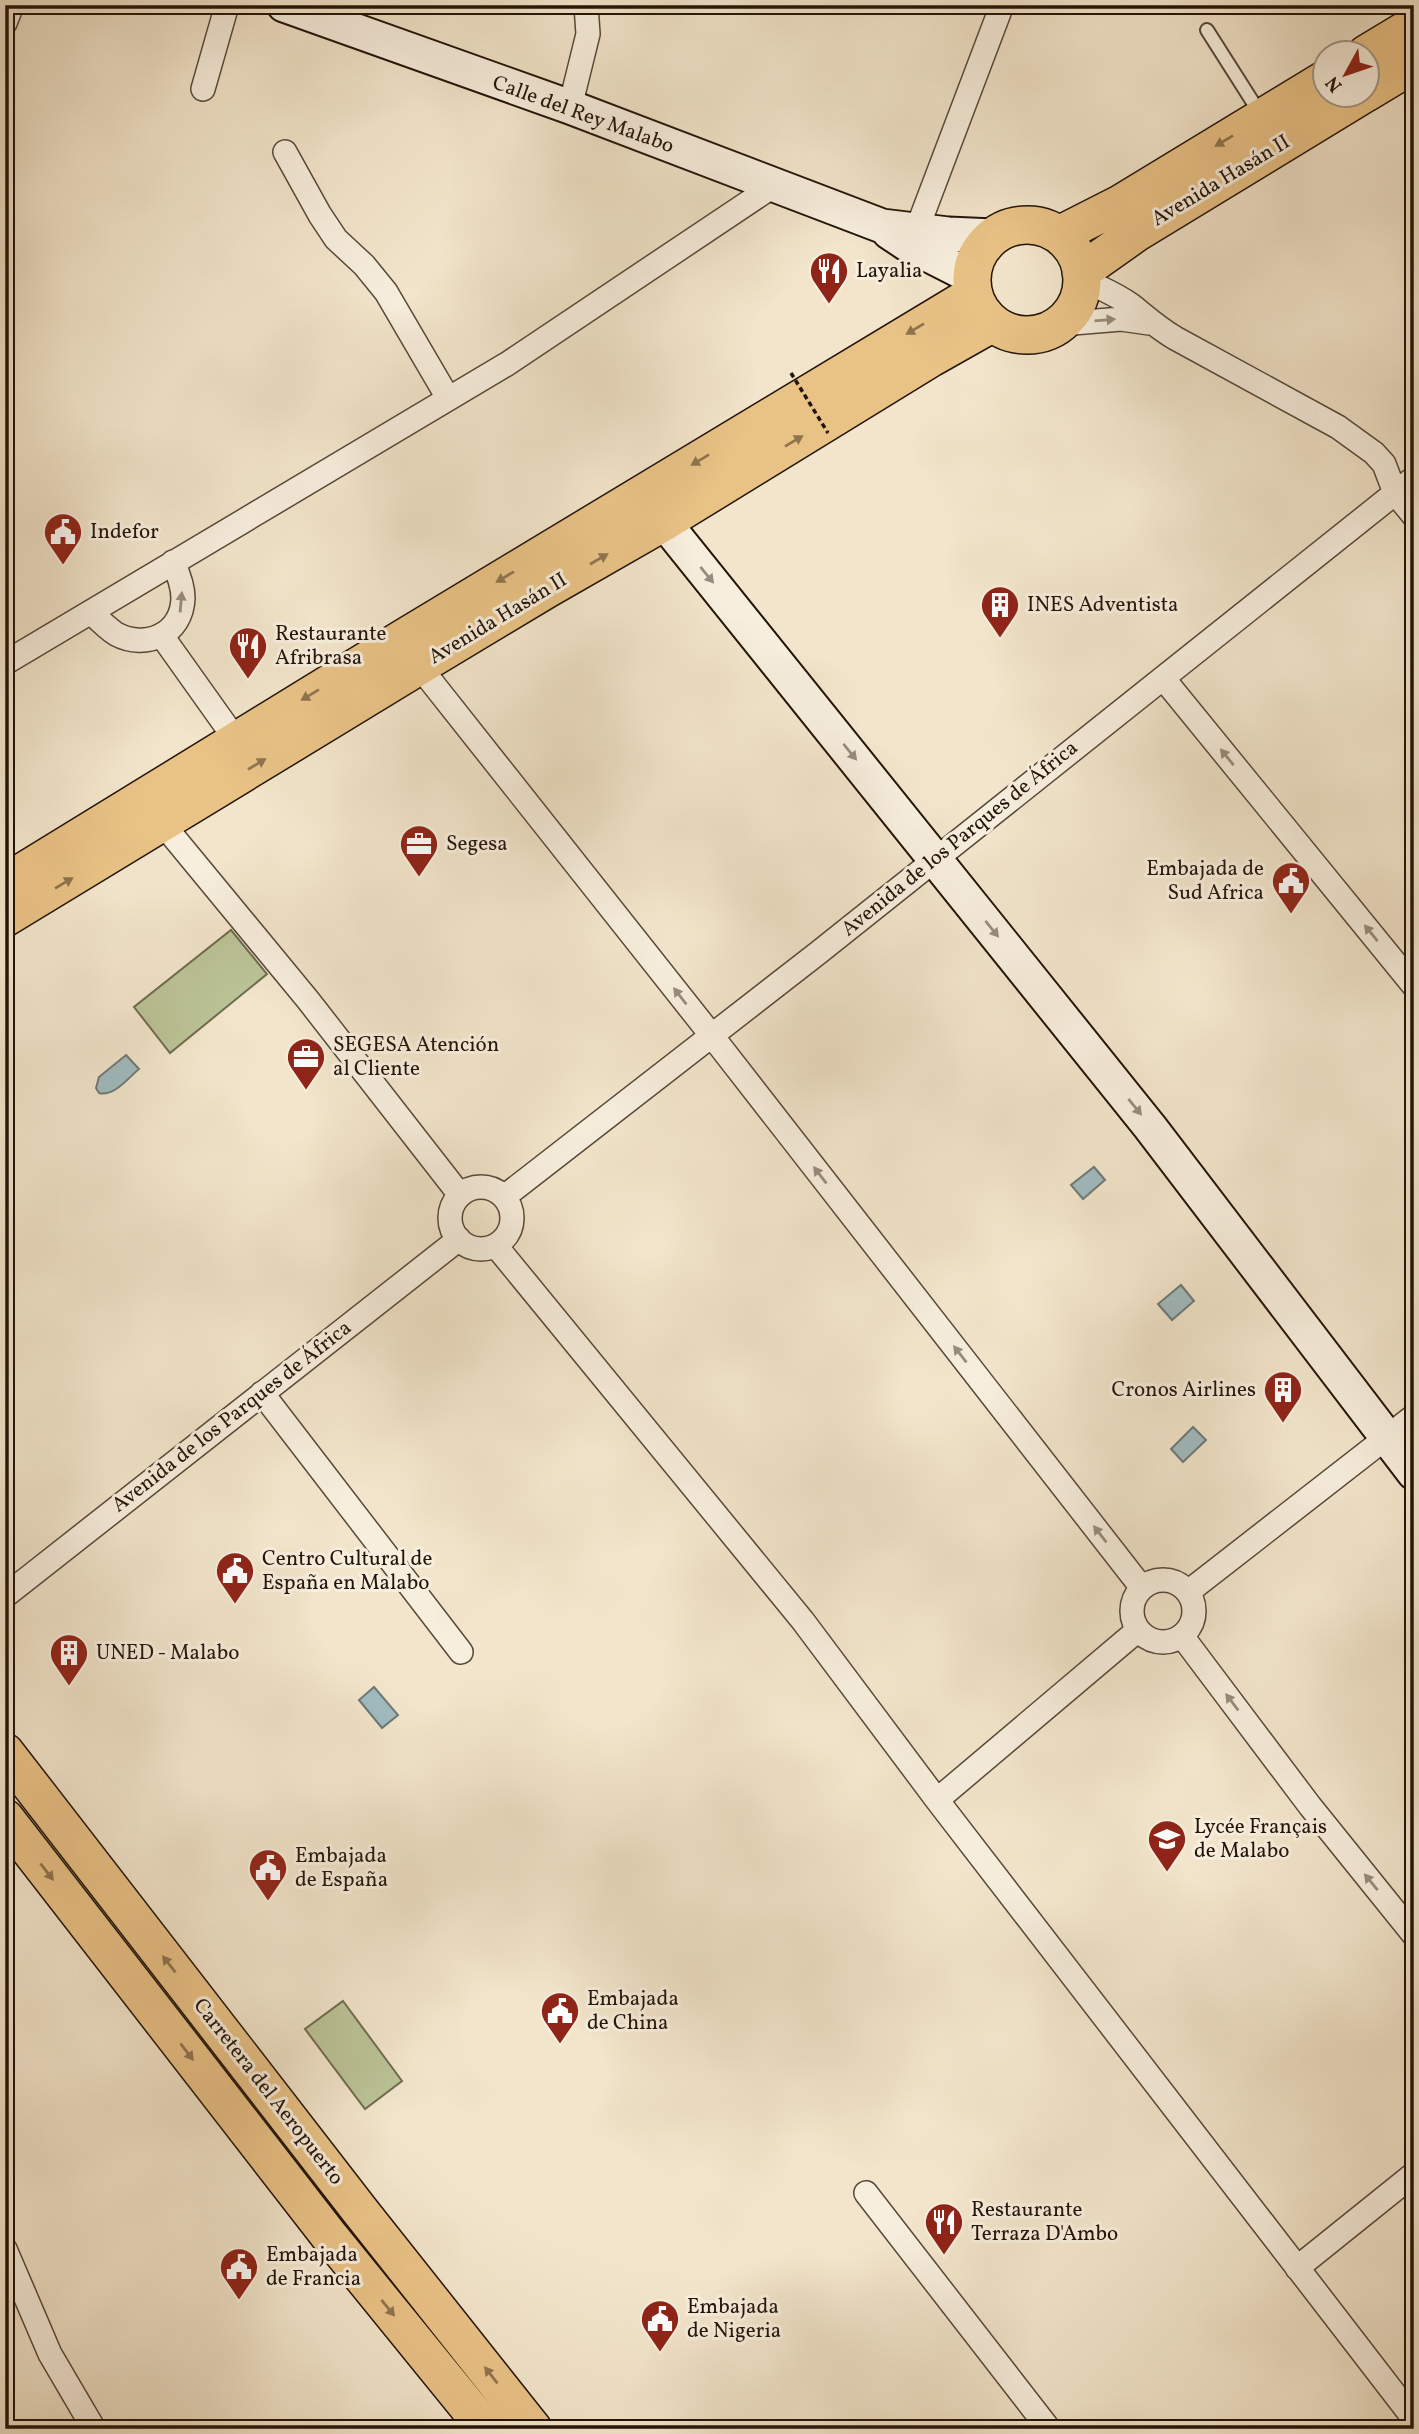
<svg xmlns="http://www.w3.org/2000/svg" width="1419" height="2434" viewBox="0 0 1419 2434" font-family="Vollkorn,serif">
	<rect width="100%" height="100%" fill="#f2e5cb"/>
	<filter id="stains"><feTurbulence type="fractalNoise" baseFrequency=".00286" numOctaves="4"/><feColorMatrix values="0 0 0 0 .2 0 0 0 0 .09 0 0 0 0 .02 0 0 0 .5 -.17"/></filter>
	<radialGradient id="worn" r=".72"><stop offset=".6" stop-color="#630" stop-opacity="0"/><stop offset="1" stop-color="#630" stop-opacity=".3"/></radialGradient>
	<path fill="#bbc497" stroke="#6f6c50" stroke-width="2" d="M231,930l36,44 -97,79 -36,-46z
		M343,2001l59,80 -37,28 -60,-80z"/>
	<path fill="#a0bcc1" stroke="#6e7977" stroke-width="2" d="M126,1055l13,14c-11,9 -25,28 -40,24l-3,-5 3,-11z
		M1094,1167l11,13 -22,19 -12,-14z
		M1181,1285l13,16 -22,19 -14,-16z
		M1193,1427l13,13 -23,22 -12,-13z
		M374,1687l24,28 -16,13 -23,-28z"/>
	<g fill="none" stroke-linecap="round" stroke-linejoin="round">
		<g stroke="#57483a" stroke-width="16">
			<path id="lane" d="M1207,30l54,85"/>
		</g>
		<g stroke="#57483a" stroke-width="26">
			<path id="street" d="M5,23l7,-18
				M203,89l24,-84
				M570,107l18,-73 -2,-29
				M285,152l35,63 16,24 28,26 22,27 62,106
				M917,229l85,-224
				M1082,279c16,8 34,15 49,26 15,12 27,23 44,33l163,89 36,26 10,11 11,29 19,23
				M1061,324l60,-5 28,4
				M92,613c7,7 15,15 24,21 30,16 66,0 67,-36 0,-13 -5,-25 -10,-36
				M162,636l74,104
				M5,663l502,-299 266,-178
				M419,666l293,370 430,552
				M1163,678l251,308
				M162,823l146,177 152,195
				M450 1218a31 31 0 1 1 62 0a31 31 0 1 1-62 0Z
				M504,1197l314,-244 596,-475
				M496,1246l307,375 134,179 477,619
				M262,1393l199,259
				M1132 1611a31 31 0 1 1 62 0a31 31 0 1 1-62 0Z
				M1188,1592l226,-176
				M5,1596l454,-357
				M1182,1636l128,170 104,129
				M937,1800l201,-170
				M866,2193l183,236
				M5,2249l45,105 44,75
				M1297,2268l117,-94"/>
		</g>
		<g stroke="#231409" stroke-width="37">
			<path id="secondary" d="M284,5l286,102 312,119 66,8 46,2
				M889,232l18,12 65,33
				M664,522l486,605 264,346"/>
		</g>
		<g stroke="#231409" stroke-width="40">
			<path id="primary" d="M1366,54l48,-29
				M1366,93l48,-29
				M972 280a55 55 0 1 1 110 0a55 55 0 1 1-110 0Z
				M1059,235l61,-31 204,-124
				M1081,272l55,-39 228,-139
				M5,883l397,-244 572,-345
				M5,918l414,-252 128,-77 117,-67 267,-164 62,-35
				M5,1752l356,460 172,217
				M5,1818l325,419 156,192"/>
		</g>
		<use href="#lane" stroke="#f7eedd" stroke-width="12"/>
		<use href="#street" stroke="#f7eedd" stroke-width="23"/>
		<use href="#secondary" stroke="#f7eedd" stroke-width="33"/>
		<use href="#primary" stroke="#e9c286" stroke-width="37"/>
		<path stroke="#231409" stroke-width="3.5" stroke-dasharray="5 3.5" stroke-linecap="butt" d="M791,373l37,60"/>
	</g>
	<defs><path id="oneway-solid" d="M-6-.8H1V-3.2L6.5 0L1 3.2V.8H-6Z" transform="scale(1.75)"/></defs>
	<g fill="#90744e">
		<use href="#oneway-solid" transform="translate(1224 141) rotate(149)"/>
		<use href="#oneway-solid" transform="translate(915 329) rotate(149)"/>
		<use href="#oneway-solid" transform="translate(794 441) rotate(-31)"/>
		<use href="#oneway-solid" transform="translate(700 460) rotate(149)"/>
		<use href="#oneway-solid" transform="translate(599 559) rotate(-30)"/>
		<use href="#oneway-solid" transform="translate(505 577) rotate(149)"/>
		<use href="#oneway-solid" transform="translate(310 695) rotate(149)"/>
		<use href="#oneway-solid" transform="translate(257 764) rotate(-31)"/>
		<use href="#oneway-solid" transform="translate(64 883) rotate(-31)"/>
		<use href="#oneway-solid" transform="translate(47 1872) rotate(52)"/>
		<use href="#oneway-solid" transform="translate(169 1964) rotate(-128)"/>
		<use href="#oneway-solid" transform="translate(187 2052) rotate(52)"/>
		<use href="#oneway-solid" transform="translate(388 2308) rotate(51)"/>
		<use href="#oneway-solid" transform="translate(491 2375) rotate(-128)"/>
	</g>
	<g fill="#988c7e">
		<use href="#oneway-solid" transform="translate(1105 320) rotate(-5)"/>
		<use href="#oneway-solid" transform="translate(707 575) rotate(51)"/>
		<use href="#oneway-solid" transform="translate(181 602) rotate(-85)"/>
		<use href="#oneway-solid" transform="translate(850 752) rotate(51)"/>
		<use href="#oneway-solid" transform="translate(1227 757) rotate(-129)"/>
		<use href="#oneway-solid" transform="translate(992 929) rotate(51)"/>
		<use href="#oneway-solid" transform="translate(1371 933) rotate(-129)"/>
		<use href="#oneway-solid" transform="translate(680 996) rotate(-128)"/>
		<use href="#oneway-solid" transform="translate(1135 1107) rotate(51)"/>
		<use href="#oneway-solid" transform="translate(820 1175) rotate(-128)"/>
		<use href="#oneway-solid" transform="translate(960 1354) rotate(-128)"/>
		<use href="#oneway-solid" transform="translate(1100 1534) rotate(-128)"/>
		<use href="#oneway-solid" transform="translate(1232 1702) rotate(-127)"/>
		<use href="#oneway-solid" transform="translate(1371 1882) rotate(-129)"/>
	</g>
	<defs>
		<g id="restaurant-pin" transform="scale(2.0125)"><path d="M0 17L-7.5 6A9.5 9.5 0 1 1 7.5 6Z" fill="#8f2418" stroke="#f7eedd"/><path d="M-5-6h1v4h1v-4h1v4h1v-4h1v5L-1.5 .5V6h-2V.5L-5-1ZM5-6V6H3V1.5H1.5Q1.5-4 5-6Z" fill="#fff"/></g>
		<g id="civic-pin" transform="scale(2.0125)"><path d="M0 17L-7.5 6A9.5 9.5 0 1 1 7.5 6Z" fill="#8f2418" stroke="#f7eedd"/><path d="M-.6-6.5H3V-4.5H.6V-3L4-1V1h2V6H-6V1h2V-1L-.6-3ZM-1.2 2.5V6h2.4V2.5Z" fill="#fff"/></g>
		<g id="building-pin" transform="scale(2.0125)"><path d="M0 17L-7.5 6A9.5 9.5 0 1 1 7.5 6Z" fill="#8f2418" stroke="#f7eedd"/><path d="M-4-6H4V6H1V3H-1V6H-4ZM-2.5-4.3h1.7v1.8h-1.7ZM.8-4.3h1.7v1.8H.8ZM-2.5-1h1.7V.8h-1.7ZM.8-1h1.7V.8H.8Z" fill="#fff"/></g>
		<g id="office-pin" transform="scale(2.0125)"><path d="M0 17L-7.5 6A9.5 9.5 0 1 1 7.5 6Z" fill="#8f2418" stroke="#f7eedd"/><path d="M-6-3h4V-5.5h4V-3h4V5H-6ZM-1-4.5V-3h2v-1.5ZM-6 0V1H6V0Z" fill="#fff"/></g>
		<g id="school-pin" transform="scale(2.0125)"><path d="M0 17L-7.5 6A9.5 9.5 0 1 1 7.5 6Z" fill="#8f2418" stroke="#f7eedd"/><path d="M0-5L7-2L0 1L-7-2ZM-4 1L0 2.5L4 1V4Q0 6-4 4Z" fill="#fff"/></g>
	</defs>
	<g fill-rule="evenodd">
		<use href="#restaurant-pin" x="829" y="271"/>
		<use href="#civic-pin" x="63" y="532"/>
		<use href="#building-pin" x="1000" y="605"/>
		<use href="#restaurant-pin" x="248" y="646"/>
		<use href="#office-pin" x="419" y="844"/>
		<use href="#civic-pin" x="1291" y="881"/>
		<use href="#office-pin" x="306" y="1057"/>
		<use href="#building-pin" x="1283" y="1390"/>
		<use href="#civic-pin" x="235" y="1571"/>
		<use href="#building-pin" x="69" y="1653"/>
		<use href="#school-pin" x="1167" y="1839"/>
		<use href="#civic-pin" x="268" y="1868"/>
		<use href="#civic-pin" x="560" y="2011"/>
		<use href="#restaurant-pin" x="944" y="2222"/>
		<use href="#civic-pin" x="239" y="2267"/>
		<use href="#civic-pin" x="660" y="2319"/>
	</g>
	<g text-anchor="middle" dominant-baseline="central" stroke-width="6" stroke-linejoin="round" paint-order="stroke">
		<g font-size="21" fill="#231409" stroke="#f7eedd">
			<text transform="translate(583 115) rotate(20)">Calle del Rey Malabo</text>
			<text transform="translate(1221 181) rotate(-31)">Avenida Hasán II</text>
			<text transform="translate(498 619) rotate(-31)">Avenida Hasán II</text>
			<text transform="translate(960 839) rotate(-39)">Avenida de los Parques de África</text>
			<text transform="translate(232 1417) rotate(-38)">Avenida de los Parques de África</text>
			<text transform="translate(268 2092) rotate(52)">Carretera del Aeropuerto</text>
		</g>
		<g font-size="21" fill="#231409" stroke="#f7eedd" text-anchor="start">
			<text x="856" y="271">Layalia</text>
			<text x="90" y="532">Indefor</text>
			<text x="1027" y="605">INES Adventista</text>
			<text x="275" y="634">Restaurante<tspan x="275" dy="24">Afribrasa</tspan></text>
			<text x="446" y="844">Segesa</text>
			<text x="1264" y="869" text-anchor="end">Embajada de<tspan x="1264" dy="24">Sud Africa</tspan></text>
			<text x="333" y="1045">SEGESA Atención<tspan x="333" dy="24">al Cliente</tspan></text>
			<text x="1256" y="1390" text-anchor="end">Cronos Airlines</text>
			<text x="262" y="1559">Centro Cultural de<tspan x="262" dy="24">España en Malabo</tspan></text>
			<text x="96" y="1653">UNED - Malabo</text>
			<text x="1194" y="1827">Lycée Français<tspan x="1194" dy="24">de Malabo</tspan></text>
			<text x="295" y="1856">Embajada<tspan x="295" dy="24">de España</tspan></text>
			<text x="587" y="1999">Embajada<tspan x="587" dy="24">de China</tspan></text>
			<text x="971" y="2210">Restaurante<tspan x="971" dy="24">Terraza D'Ambo</tspan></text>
			<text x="266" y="2255">Embajada<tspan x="266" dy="24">de Francia</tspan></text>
			<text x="687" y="2307">Embajada<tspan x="687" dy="24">de Nigeria</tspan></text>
		</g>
	</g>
	<rect width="1419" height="2434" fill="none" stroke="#f2e5cb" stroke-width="28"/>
	<rect x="7" y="7" width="1405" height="2420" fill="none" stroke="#231409" stroke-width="3.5"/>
	<rect x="14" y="14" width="1391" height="2406" fill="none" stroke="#231409" stroke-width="2"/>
	<g transform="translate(1346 74) rotate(230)"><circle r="33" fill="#f7eedd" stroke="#a29788" stroke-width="2"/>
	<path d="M0-5L12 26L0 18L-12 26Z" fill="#8f2418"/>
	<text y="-10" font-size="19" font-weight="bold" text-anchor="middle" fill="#231409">N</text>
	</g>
	<rect width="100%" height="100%" filter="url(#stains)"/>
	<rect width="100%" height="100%" fill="url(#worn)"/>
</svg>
